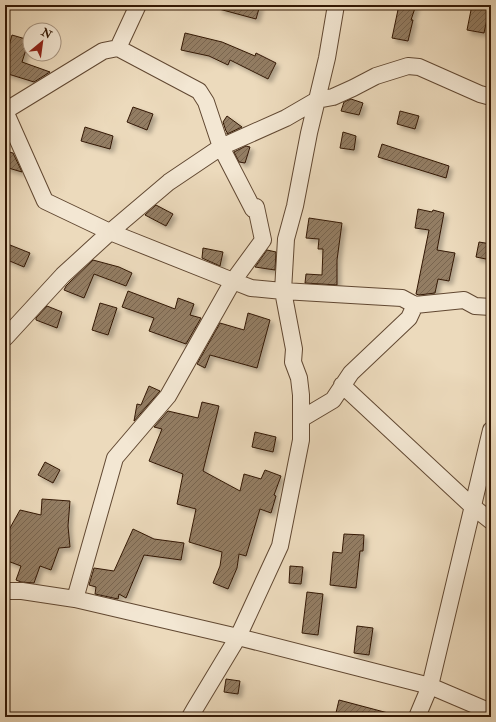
<svg xmlns="http://www.w3.org/2000/svg" width="496" height="722" viewBox="0 0 496 722" font-family="'IM FELL Double Pica',serif">
	<defs>
		<pattern id="building-hatch" width="6" height="6" patternUnits="userSpaceOnUse"><rect width="6" height="6" fill="#937d64"/><path d="M-1 1l2-2M0 6l6-6M5 7l2-2" fill="none" stroke="#796550"/></pattern>
		<filter id="shadow"><feDropShadow dx="3.5" dy="3.5" stdDeviation="2" flood-color="#0004"/></filter>
	</defs>
	<rect width="100%" height="100%" fill="#ecdabc"/>
	<filter id="stains"><feTurbulence type="fractalNoise" baseFrequency=".005" numOctaves="4"/><feColorMatrix values="0 0 0 0 .2 0 0 0 0 .09 0 0 0 0 .02 0 0 0 .5 -.17"/></filter>
	<radialGradient id="worn" r=".72"><stop offset=".6" stop-color="#630" stop-opacity="0"/><stop offset="1" stop-color="#630" stop-opacity=".3"/></radialGradient>
	<path fill="url(#building-hatch)" stroke="#331804" filter="url(#shadow)" d="M220,5h40l-4,14 -37,-10z
		M399,5h17l-5,15h2l-5,21 -16,-3z
		M472,5h18l-6,28 -17,-3z
		M185,33l37,9 33,14 1,-3 20,10 -8,16 -38,-19 -2,5 -19,-9 -28,-6z
		M12,35l17,5 -7,22 28,10 -16,10 -29,-9v-13z
		M351,99l12,4 -4,12 -18,-4 3,-9z
		M133,107l20,7 -6,16 -20,-8z
		M400,111l19,5 -4,13 -18,-5z
		M227,116l15,11 -15,7v-2l-1,-1 -3,-9z
		M85,127l28,9 -3,13 -29,-8z
		M343,132l13,4 -2,14 -14,-2z
		M382,144l67,22 -3,12 -68,-21z
		M246,146l4,1 -5,16 -6,-1 -5,-10z
		M5,151l8,2 9,19 -17,-5z
		M156,205l17,9 -7,12 -21,-11z
		M418,209l14,3 1,-2 11,3 -7,37 18,3 -6,28 -11,-2 -3,14 -16,2 -3,-1 13,-64 -14,-2z
		M309,218l33,5 -5,37v25l-32,-2 1,-9 16,1 1,-26h-5l1,-10 -13,-1z
		M479,242l12,2v16l-15,-3z
		M5,243l25,10 -6,14 -19,-8z
		M203,248l20,4 -3,14 -18,-8z
		M267,250l9,2 -1,18 -20,-3z
		M93,260l26,7 13,6 -6,13 -32,-12 -10,24 -20,-8 2,-4 4,-4z
		M128,291l47,18 3,-11 16,6 -4,11 11,3 -15,26 -37,-13 5,-13 -32,-11z
		M100,303l17,5 -9,27 -16,-5z
		M47,306l15,6 -5,16 -21,-8v-2z
		M248,313l22,7 -13,48 -47,-13 -5,13 -8,-4 23,-41 24,7z
		M149,386l11,5 -26,30 3,-17 4,1z
		M202,402l17,4 -16,65 37,20 4,-17 17,5 4,-9 16,6 -7,19 2,1 -5,17 -11,-4 -14,47 -7,-2 -2,14 -9,21 -15,-6 7,-17 2,-14 -33,-10 7,-33 -19,-5 6,-30 -34,-13 13,-32 -8,-2 14,-16 30,7z
		M255,432l21,5 -3,15 -21,-5z
		M45,462l15,8 -7,13 -15,-8z
		M42,499l28,2 -2,25 2,21 -11,1 -8,22 -11,-4 -6,17 -13,-1 -5,-2 5,-14 -16,-6 5,-12 -5,-1v-10l15,-27 21,5z
		M133,529l21,10 30,4 -3,17 -37,-5 -18,43 -7,-4 -1,5 -23,-5 1,-7 -7,-2 5,-17 20,3z
		M344,534l20,1 -1,16h-3l-4,37 -26,-3 3,-33 9,1z
		M290,566l13,1 -2,17 -12,-1z
		M307,592l16,2 -5,41 -16,-2z
		M357,626l16,2 -4,27 -15,-2z
		M226,679l14,2 -2,13 -14,-2z
		M339,700l49,13 -1,4h-52z"/>
	<g fill="none" stroke-linecap="round" stroke-linejoin="round">
		<g stroke="#614832" stroke-width="18">
			<path id="minor" d="M118,48l20,-43
				M5,338l58,-63 47,-43 59,-50 52,-35 65,-29 31,-18 16,-3 20,-9 23,-12 32,-10 11,1 61,27 11,3
				M342,385l130,121 19,15
				M301,419l32,-19 18,-27 58,-55 6,-13
				M5,591h17l53,8 163,38 192,49 61,26
				M75,599l40,-141 53,-62 65,-115 30,-41 -7,-33 -3,2 -32,-62 -15,-45 -7,-11 -81,-43 -15,3 -98,60 40,90 65,31 123,49 18,7 32,3 119,7 13,7 49,-5 11,6 16,1
				M190,717l4,-7 44,-73 42,-91 21,-106v-45l-2,-17 -6,-16 1,-13 -11,-58 3,-52 9,-33 14,-73 18,-75 9,-53
				M417,717l13,-31 61,-256"/>
		</g>
		<use href="#minor" stroke="#f3e7d3" stroke-width="16"/>
	</g>
	<rect width="496" height="722" fill="none" stroke="#ecdabc" stroke-width="20"/>
	<rect x="6" y="6" width="484" height="710" fill="none" stroke="#331804" stroke-width="2"/>
	<rect x="10" y="10" width="476" height="702" fill="none" stroke="#331804"/>
	<g transform="translate(42 42) rotate(29)"><circle r="19" fill="#f3e7d3" stroke="#a69480"/>
	<path d="M0-3L7 15L0 10L-7 15Z" fill="#8f2418"/>
	<text y="-6" font-size="11" font-weight="bold" text-anchor="middle" fill="#331804">N</text>
	</g>
	<rect width="100%" height="100%" filter="url(#stains)"/>
	<rect width="100%" height="100%" fill="url(#worn)"/>
</svg>
